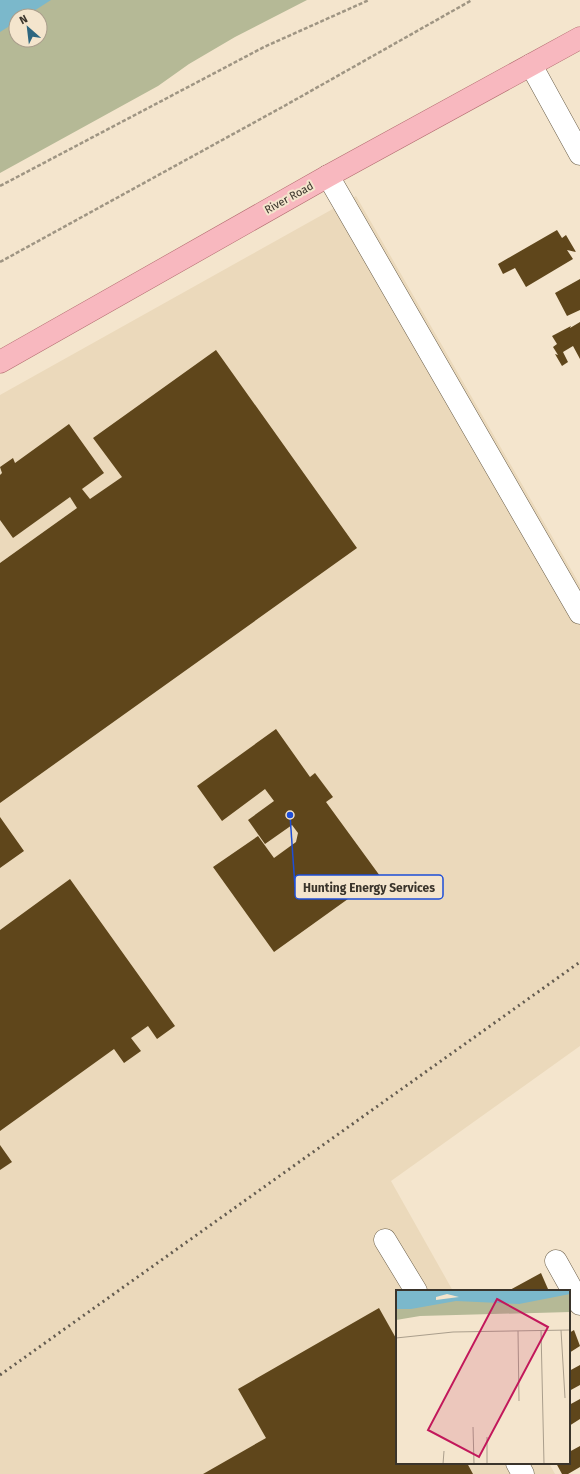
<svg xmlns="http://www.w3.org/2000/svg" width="580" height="1474" viewBox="0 0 580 1474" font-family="'Fira Sans',sans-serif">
	<rect width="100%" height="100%" fill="#f4e5cd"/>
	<path fill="#ebd9bb" d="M356,196l224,389v461l-189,135 62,110h-56v172h152l6,11h-555v-1079z"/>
	<path fill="#b5b996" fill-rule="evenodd" d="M7,0h300l-72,37 -46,27 -31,22 -158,87v-170zM16,16h24v24h-24z"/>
	<path fill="#7bb8cb" d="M0,0h51l-25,16h-10v6l-16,10z"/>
	<path fill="#5f461b" d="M557,230l5,8 4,-3 10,17 -9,-2 6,9 -47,28 -11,-19 -12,6 -5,-10z
		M580,279v31l-13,6 -12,-23z
		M580,322v37l-7,-13 -10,6 5,10 -6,4 -7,-12 3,1 -5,-8 4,-3 -5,-8 19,-10 -1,2z
		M216,350l141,198 -357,255v-240l77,-55 -7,-11 -57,41 -13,-18v-45l2,-2 -2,-6 13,-9 2,5 54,-39 35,49 -22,16 8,10 32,-22 -29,-39z
		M276,729l34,48 5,-4 18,24 -7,5 54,74 -106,76 -61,-85 45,-31 16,22 22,-16 2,-9 -6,-8 -27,19 -17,-24 26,-19 -9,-12 -43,32 -25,-35z
		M0,817l24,34 -24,17z
		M70,879l105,147 -18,13 -9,-13 -17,12 10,13 -17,12 -10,-14 -114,82v-201z
		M0,1145l12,17 -12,8z
		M541,1273l7,16 -3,2h-37z
		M379,1308l18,32v123h70l6,11h-270l63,-36 -28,-49z
		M574,1330l6,16 -11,7v-20z
		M580,1365v20l-11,6v-20z
		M580,1399v20l-11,7v-21z
		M580,1446v21l-12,7h-6l-6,-11h13v-11z"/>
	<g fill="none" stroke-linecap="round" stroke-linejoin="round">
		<g stroke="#695d48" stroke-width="23">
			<path id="minor" d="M531,65l49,89
				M328,176l252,437
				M385,1240l31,51
				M556,1261l24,43
				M517,1463l6,11"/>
		</g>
		<g stroke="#b26b6f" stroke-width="23">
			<path id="major" d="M0,362l328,-186 252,-138"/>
		</g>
		<path stroke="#9f9583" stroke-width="2.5" stroke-dasharray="4 2" stroke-linecap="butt" d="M0,186l264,-139 105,-47
			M0,262l286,-157 186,-105"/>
		<use href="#minor" stroke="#fff" stroke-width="22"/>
		<use href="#major" stroke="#f8b8bf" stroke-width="22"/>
		<path stroke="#645c50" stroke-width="3" stroke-dasharray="2 4" stroke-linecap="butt" d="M0,1375l580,-413"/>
	</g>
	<g text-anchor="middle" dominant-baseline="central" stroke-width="4" stroke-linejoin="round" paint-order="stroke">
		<g font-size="11" fill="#3a342b" stroke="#f4e5cd">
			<text transform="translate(289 198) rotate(-29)">River Road</text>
		</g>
	</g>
	<g transform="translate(396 1290)">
		<rect width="174" height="174" fill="#f4e5cd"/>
		<path d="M174,0v22l-150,4 -24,4v-18z" fill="#b5b996"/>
		<path d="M0,0h174v4l-51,10 -63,-3 -45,8h-15z" fill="#7bb8cb"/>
		<path d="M51,4l12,3 -23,3v-3z" fill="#f4e5cd"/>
		<path fill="none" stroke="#aa9e8c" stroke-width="1" d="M145,40l3,134M165,40l4,68M122,41l1,70M0,48l57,-6 117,-2M77,137l1,37M91,147v27M47,174l1,-13"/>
		<path fill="#c2185b" fill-opacity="0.15" stroke="#c2185b" stroke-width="2" d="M101,9l51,28 -69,130 -51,-27z"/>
		<rect width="174" height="174" fill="none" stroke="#3a342b" stroke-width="2"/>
	</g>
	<path fill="none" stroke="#1d4ed8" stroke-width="1.5" d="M290 815L295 887"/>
	<circle fill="#1d4ed8" stroke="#f4e5cd" stroke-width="1.5" cx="290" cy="815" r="4"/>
	<rect fill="#f4e5cd" stroke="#1d4ed8" stroke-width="1.5" x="295" y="875" width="148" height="24" rx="4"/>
	<g font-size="12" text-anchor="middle" font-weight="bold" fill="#3a342b">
		<text x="369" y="892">Hunting Energy Services</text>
	</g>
	<g transform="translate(28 28) rotate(332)"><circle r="19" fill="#f4e5cd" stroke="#aa9e8c"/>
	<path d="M0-3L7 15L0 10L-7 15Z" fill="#2d667f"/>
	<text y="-6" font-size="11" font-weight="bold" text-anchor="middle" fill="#3a342b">N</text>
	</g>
</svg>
